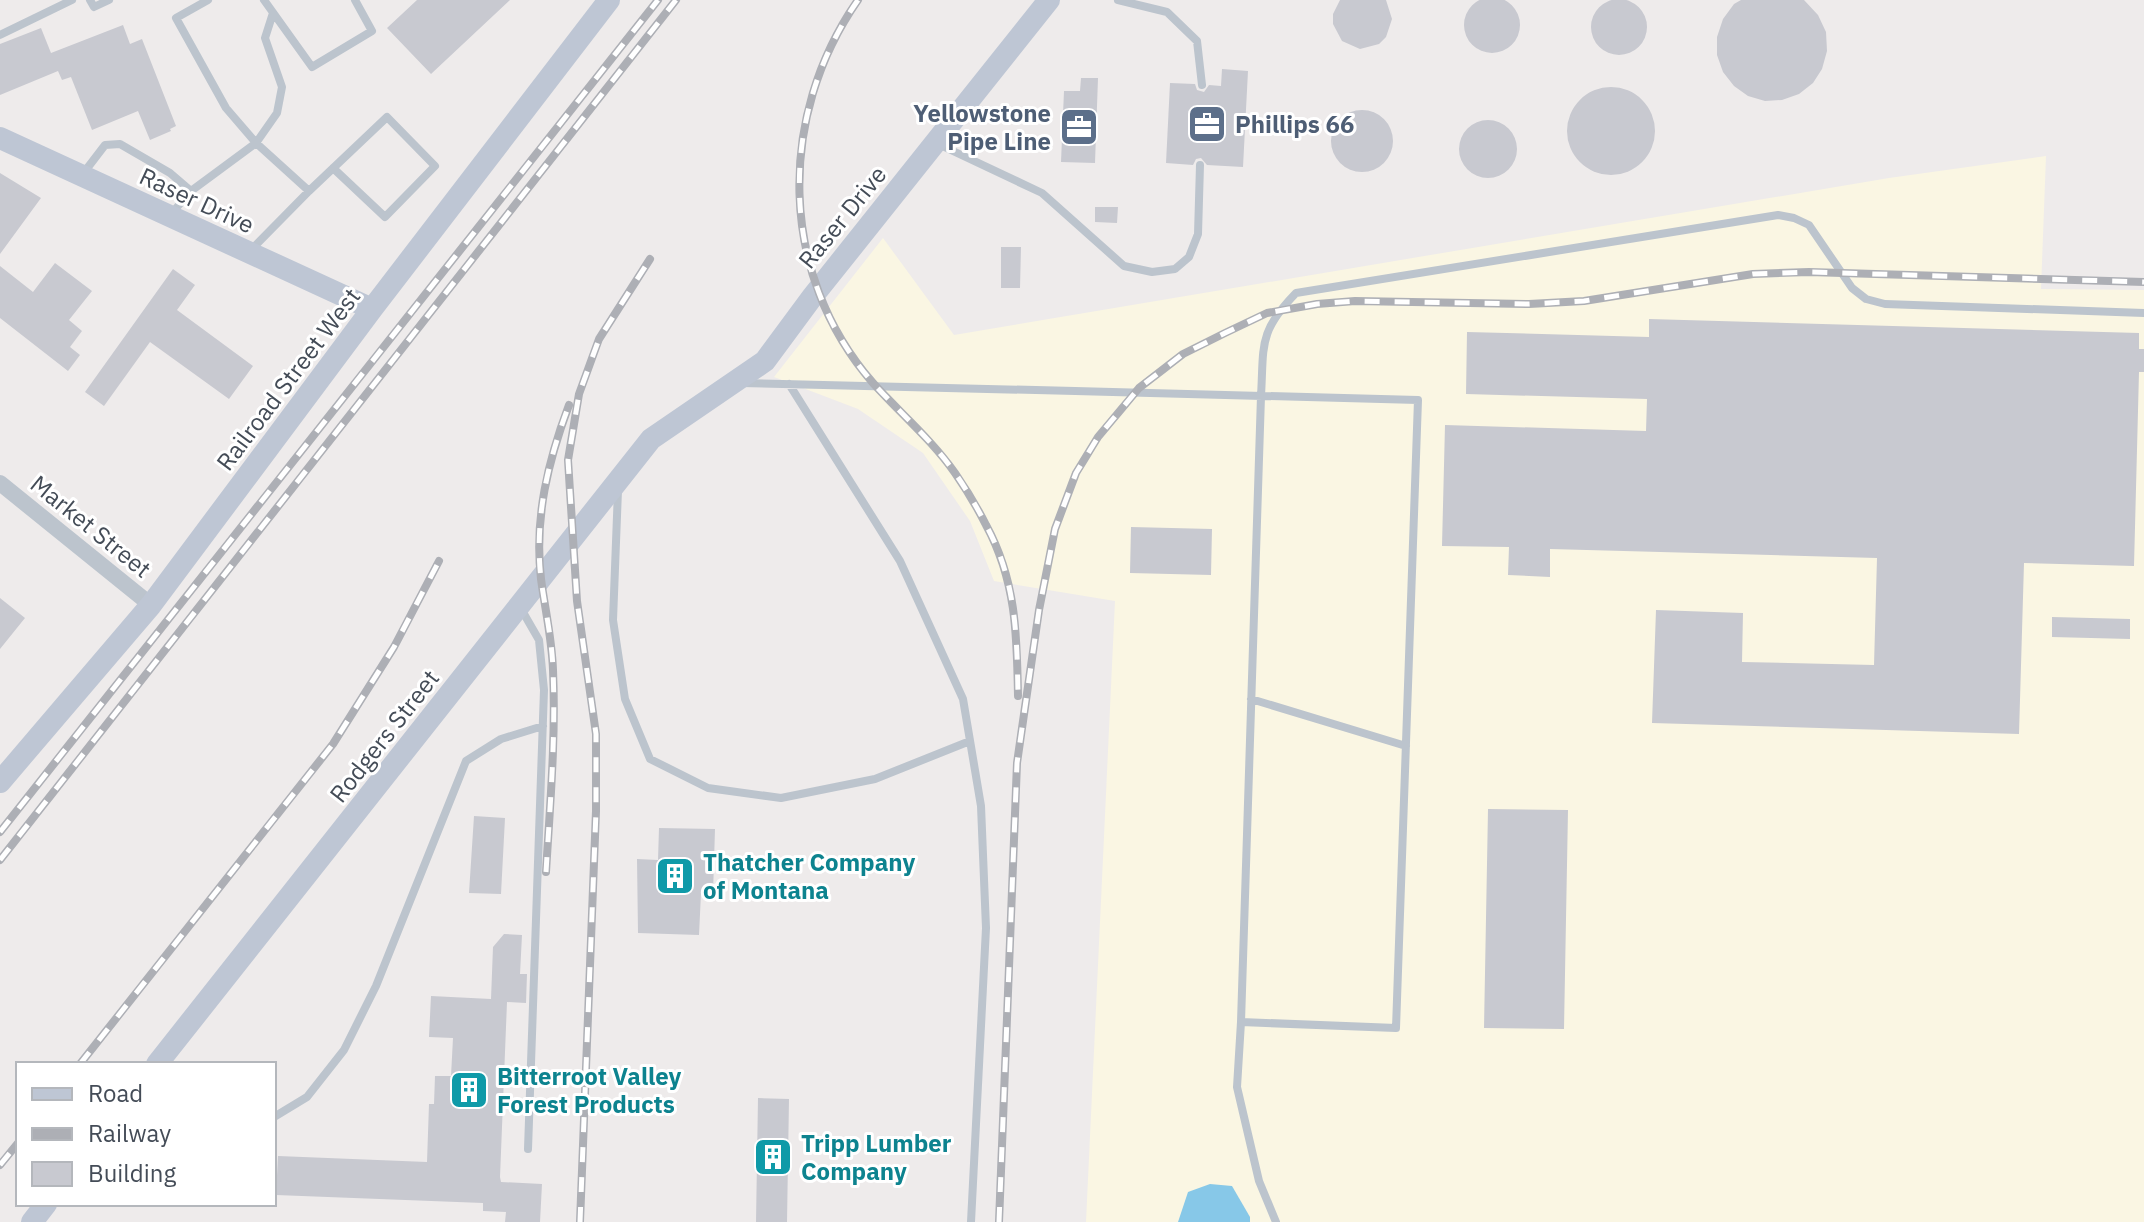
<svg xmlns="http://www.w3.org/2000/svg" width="2144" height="1222" viewBox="0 0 2144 1222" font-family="'IBM Plex Sans',sans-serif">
	<rect width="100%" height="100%" fill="#eeebeb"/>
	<path fill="#faf6e3" d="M2046,156l-5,133 103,1v932h-1058l29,-621 -121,-20 -24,-60 -47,-68 -65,-44 -84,-32 109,-139 71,97 935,-157z"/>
	<path fill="#87c8e8" d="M1210,1184l22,2 18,31v5h-72l10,-30z"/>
	<path fill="#c8c9d0" d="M1464 25a28 28 0 1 1 56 0a28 28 0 1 1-56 0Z
		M1591 27a28 28 0 1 1 56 0a28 28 0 1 1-56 0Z
		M417,0h93l-79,74 -44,-46z
		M1340,0h46l6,19 -6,18 -7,7 -19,5 -18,-8 -9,-17v-10z
		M1741,0h63l14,15 8,17 1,19 -5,18 -9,14 -14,11 -17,6 -17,1 -17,-5 -14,-10 -11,-14 -6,-17v-18l6,-18 11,-15z
		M123,25l7,19 12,-5 34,87 -6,3 1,2 -21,9 -12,-29 -46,19 -21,-53 -9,3 -4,-9 -58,24v-51l41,-16 10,25z
		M1222,69l26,2 -5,96 -36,-2 -6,-7 -5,1 -3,6 -27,-2 4,-80 25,1 2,6 7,2 5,-7 12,1z
		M1081,78h17l-3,85 -34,-1 3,-71h16z
		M1567 131a44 44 0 1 1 88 0a44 44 0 1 1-88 0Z
		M1331 141a31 31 0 1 1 62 0a31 31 0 1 1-62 0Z
		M1459 149a29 29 0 1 1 58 0a29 29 0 1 1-58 0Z
		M0,173l41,25 -41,56z
		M1095,207h23l-1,16 -22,-1z
		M1001,247h20l-1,41h-19z
		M55,263l37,28 -23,29 13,11 -12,16 10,8 -12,16 -68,-53v-52l33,26z
		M173,269l22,16 -18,25 76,56 -24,33 -79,-57 -46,64 -19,-14z
		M1649,319l490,14v16h5v23h-5l-5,194 -110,-3 -5,171 -367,-11 4,-113 87,3 -1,49 132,3 3,-107 -327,-9v28l-42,-2 1,-28 -67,-1 3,-121 201,6 1,-32 -181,-5 1,-62 182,5z
		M1131,527l81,2 -1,46 -81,-2z
		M0,598l25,20 -25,31z
		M2052,617l78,2v20l-78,-2z
		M1488,809l80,1 -4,219 -80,-1z
		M474,816l31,2 -4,76 -32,-1z
		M659,828l56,1 -2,65 -12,-1 -2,42 -61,-2 -1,-74 21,1z
		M504,934l18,1 -2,39h7l-1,29 -19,-1 -7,175 1,5 41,2 -2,38h-35l1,-10 -23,-1v-8l-207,-8 2,-39 149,6 2,-58h5l1,-28h16l2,-38 -24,-1 2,-41 60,3 2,-52z
		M758,1098l31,1 -2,123h-31z"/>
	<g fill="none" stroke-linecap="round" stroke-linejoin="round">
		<path stroke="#bcc4cd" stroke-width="8" d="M90,0l4,7 15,-7
			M264,0l48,67 60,-36 -17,-31
			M1118,0l49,12 30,29 5,44
			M0,35l72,-35
			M936,143l106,50 82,73 28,6 23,-3 14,-12 9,-23 2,-69
			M82,175l23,-30 15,-1 50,29 21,18
			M309,191l78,-74 48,49 -50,51 -52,-49
			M172,213l19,-22 65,-48 -30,-35 -50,-90 32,-18
			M249,252l60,-61 -53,-48 21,-30 5,-26 -17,-49 8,-25
			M741,383c226,5 451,11 677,17l-22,628 -155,-6 20,-626c3,-51 -3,-64 35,-103l482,-78 16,3 15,7 43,63 14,11 19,5 259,9
			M789,384l111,177 63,138 18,107 5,122 -15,294
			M618,490l-5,130 12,79 25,60 58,29 73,10 94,-19 95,-38
			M520,607l19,33 5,50 -16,459
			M1251,699l155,47
			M1241,1022l-4,65 22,94 17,41
			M274,1117l33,-20 37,-47 32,-64 90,-225 35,-22 42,-13"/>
		<path stroke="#bcc4cd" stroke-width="16" d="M0,483l151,122"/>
		<path stroke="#bec6d4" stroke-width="22" d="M0,138l372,171
			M0,782l151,-177 221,-296 237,-309
			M157,1064l494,-625 114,-78 48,-65 236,-296
			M32,1222l14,-18"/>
		<g stroke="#adafb5" stroke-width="8">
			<path id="rail" d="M858,0c-81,116 -80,274 15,383 27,30 59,57 82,90 11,16 22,34 31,52 30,55 31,109 32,171
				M0,832l658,-832
				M0,860l676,-860
				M546,872c4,-67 10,-135 7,-202 -1,-31 -8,-61 -12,-91 -7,-61 7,-118 28,-174
				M80,1064l253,-320 61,-97 45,-86
				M0,1165l18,-22
				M580,1222l16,-411v-77l-19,-133 -9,-141 11,-66 20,-55 51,-80
				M999,1222l18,-459 22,-153 16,-81 21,-56 22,-36 41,-49 44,-34 42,-21 42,-20 50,-9 38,-3 174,3 55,-3 169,-27 56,-2 335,10"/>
		</g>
		<use href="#rail" stroke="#fff" stroke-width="5" stroke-dasharray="15" stroke-linecap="butt"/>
	</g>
	<defs>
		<g id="office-square" transform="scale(2)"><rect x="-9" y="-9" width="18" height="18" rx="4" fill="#5c6f8a" stroke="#fff"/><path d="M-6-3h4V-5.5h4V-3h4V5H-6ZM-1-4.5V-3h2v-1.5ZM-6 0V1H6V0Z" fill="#fff"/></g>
		<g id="building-square" transform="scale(2)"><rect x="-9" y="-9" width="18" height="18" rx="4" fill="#0f9aa8" stroke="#fff"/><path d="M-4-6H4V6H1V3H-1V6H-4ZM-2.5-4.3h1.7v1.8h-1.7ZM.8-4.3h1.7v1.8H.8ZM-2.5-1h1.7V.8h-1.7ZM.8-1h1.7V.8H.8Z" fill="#fff"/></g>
	</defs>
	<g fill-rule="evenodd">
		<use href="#office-square" x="1207" y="124"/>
		<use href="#office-square" x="1079" y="127"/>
		<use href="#building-square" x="675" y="876"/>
		<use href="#building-square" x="469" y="1090"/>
		<use href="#building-square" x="773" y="1157"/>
	</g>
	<g text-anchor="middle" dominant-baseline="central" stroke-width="6" stroke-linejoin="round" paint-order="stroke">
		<g font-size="24" font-weight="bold" fill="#4e5e75" stroke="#fff" text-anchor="end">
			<text x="1051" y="113">Yellowstone<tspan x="1051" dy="28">Pipe Line</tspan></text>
			<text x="1235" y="124" text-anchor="start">Phillips 66</text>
		</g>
		<g font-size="24" fill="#444c57" stroke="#fff">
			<text transform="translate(197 200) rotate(25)">Raser Drive</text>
			<text transform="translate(842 217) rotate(-51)">Raser Drive</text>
			<text transform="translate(288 379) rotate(-53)">Railroad Street West</text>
			<text transform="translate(91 526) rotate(39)">Market Street</text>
			<text transform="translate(384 736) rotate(-52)">Rodgers Street</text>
		</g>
		<g font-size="24" font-weight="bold" fill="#0d838f" stroke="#fff" text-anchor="start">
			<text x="703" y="862">Thatcher Company<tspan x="703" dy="28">of Montana</tspan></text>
			<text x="497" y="1076">Bitterroot Valley<tspan x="497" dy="28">Forest Products</tspan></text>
			<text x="801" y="1143">Tripp Lumber<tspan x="801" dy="28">Company</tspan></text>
		</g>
	</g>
	<rect x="16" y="1062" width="260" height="144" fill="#ffffff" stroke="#b4b7bc" stroke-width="2"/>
	<rect x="32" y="1088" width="40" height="12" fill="#bec6d4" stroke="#b4b7bc" stroke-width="2"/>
	<text x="88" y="1102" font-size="24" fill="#444c57">Road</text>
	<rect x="32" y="1128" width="40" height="12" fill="#adafb5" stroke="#b4b7bc" stroke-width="2"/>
	<text x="88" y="1142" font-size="24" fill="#444c57">Railway</text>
	<rect x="32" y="1162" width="40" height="24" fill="#c8c9d0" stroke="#b4b7bc" stroke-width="2"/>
	<text x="88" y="1182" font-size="24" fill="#444c57">Building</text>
</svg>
